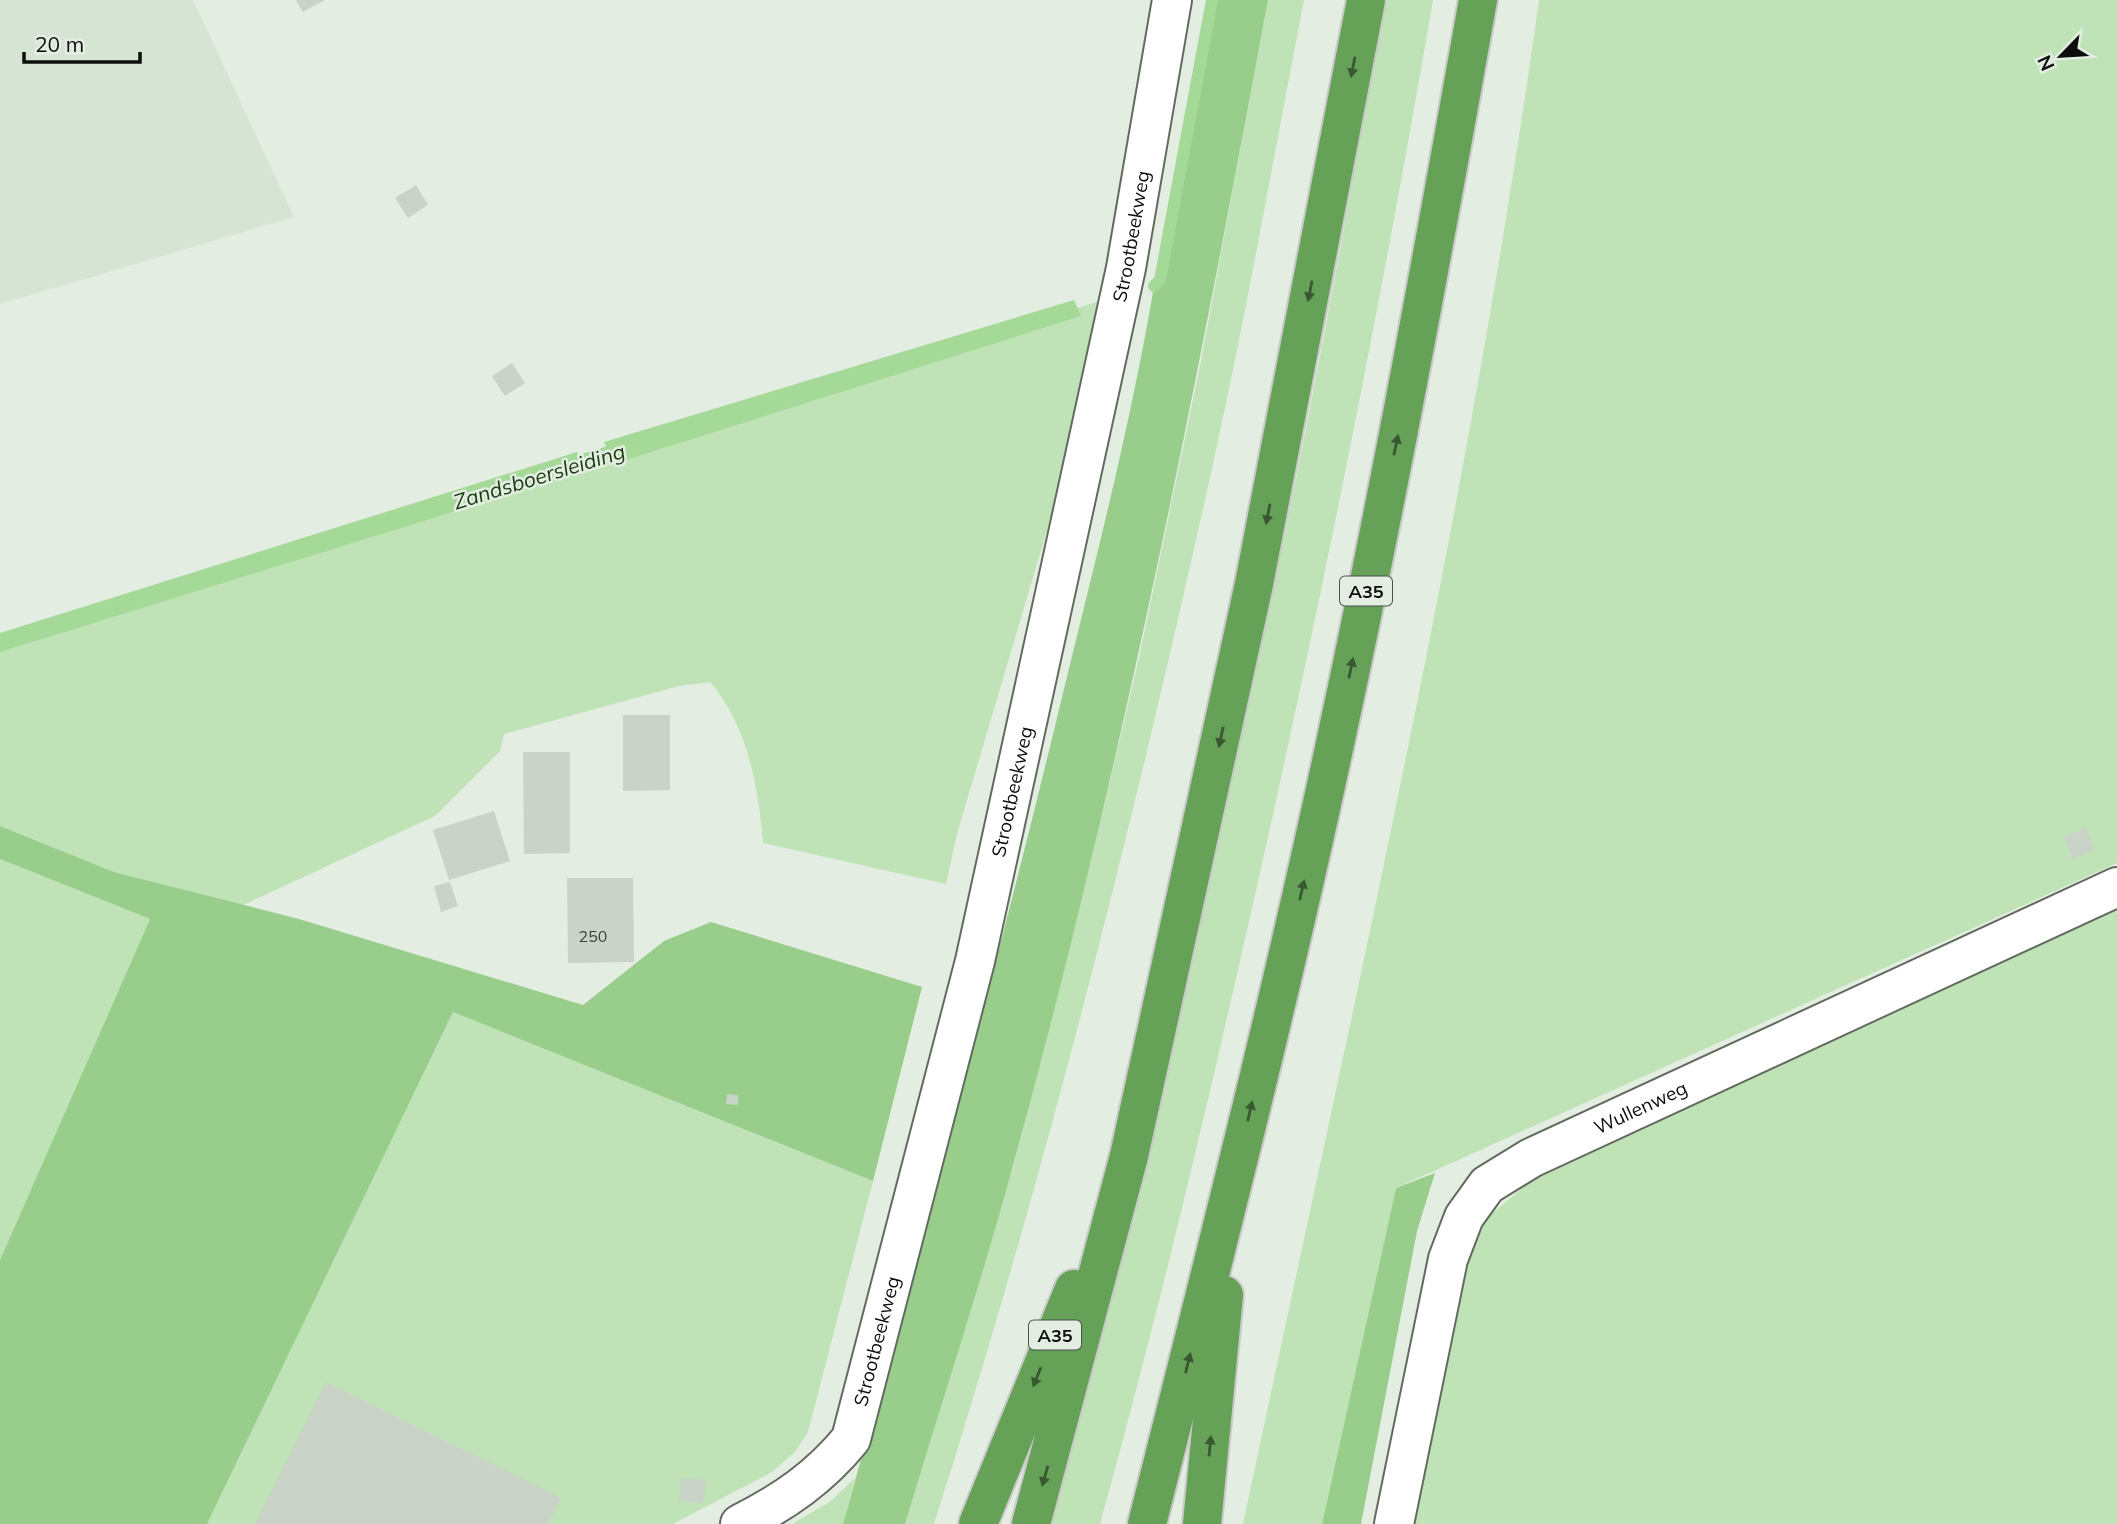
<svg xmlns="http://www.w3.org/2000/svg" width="2117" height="1524" viewBox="0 0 2117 1524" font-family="Mulish,sans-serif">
	<rect width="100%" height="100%" fill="#e4ede2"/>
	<path fill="#d6e4d3" d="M0,0h193l101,217 -294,87z"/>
	<path fill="#bfe3b6" d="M1268,0h36c-30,155 -57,310 -91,464 -79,357 -168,712 -279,1060h-29l109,-360 73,-286 52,-220 61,-292z
		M1385,0h48c-55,322 -120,642 -193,961 -43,189 -88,376 -140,563h-56c56,-221 115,-441 168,-662 69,-285 122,-573 173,-862z
		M1539,0h578v863l-721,325 -74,336h-79c107,-506 225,-1011 296,-1524z
		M1100,301l-34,165 -109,368 -11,50 -183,-41c-5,-58 -15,-116 -53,-161l-31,4 -175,48 -4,17 -65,65 -192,89 -129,-33 -114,-46v-181l599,-191z
		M0,859l150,60 -150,341z
		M2117,902v622h-711l52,-236 17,-48 14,-24 68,-57z
		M453,1012l420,169 -65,251 -13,20 -23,20 -99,52h-466z
		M855,1478l-12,46h-51l39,-23z"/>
	<path fill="#98cd8c" d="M1212,0h56c-72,390 -149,779 -254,1162 -33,121 -73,242 -109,362h-62c77,-276 153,-552 220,-831 33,-135 68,-270 91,-407l6,-6z
		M0,826l114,46 185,47 284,86 81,-64 47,-19 211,65 -49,194 -420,-169 -246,512h-207v-264l150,-341 -150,-60z
		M1435,1173l-18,58 -56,293h-39l74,-336z"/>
	<path fill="#a4d997" d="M1074,300l7,16 -468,148 -9,-22z
		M577,452l5,20 -582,180v-19z"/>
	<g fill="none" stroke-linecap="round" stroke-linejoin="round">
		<path stroke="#a4d997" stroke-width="12" d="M1154,286l6,-6 52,-280
			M566,465l56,-17"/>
	</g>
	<path fill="#cad3c8" d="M296,0h29l-22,12z
		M416,185l12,20 -20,13 -13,-20z
		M512,363l13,20 -20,13 -13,-20z
		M623,715h47v75l-47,1z
		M523,752h47v101l-46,1z
		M494,811l16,50 -61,19 -16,-50z
		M2086,828l9,22 -22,9 -9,-22z
		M567,878h66l1,84 -66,1z
		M450,882l8,24 -17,6 -7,-26z
		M727,1094l11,1v10l-12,-1z
		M326,1382l235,116 -13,26h-293z
		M681,1478l25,2 -3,24 -24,-3z"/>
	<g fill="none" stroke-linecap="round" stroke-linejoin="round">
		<g stroke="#636b61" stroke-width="42">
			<g id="street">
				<path id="s1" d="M740,1524c44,-22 80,-47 111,-85l124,-478 151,-693 46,-268"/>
				<path id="s2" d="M1394,1524l54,-265 16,-42 23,-32 44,-27 586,-271"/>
			</g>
		</g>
		<g stroke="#cacac9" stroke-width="42">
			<path id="highway" d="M978,1524l96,-235
				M1031,1524l98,-368 125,-572 112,-584
				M1147,1524c66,-261 133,-522 189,-785 53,-245 98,-492 142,-739
				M1202,1524l22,-229"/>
		</g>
		<use href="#street" stroke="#fff" stroke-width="38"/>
		<use href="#highway" stroke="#66a158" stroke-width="38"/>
	</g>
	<defs><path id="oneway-solid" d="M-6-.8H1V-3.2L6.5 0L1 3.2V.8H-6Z" transform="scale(1.75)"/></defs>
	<g fill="#395832">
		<use href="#oneway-solid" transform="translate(1353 67) rotate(101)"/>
		<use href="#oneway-solid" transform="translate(1310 291) rotate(101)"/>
		<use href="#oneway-solid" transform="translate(1396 445) rotate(-78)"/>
		<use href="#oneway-solid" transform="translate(1268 514) rotate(101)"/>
		<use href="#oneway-solid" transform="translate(1351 668) rotate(-78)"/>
		<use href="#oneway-solid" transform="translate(1221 737) rotate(102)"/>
		<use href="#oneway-solid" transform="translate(1302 890) rotate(-77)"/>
		<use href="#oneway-solid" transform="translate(1250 1111) rotate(-77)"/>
		<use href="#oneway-solid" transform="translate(1188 1363) rotate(-76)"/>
		<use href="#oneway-solid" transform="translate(1037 1377) rotate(112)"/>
		<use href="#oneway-solid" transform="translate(1210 1446) rotate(-85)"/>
		<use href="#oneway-solid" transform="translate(1045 1476) rotate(106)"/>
	</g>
	<g text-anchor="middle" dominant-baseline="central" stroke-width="5" stroke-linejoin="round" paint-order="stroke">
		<g font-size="16" fill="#3c3f3a">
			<text x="593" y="936">250</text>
		</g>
		<g fill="#e4ede2" stroke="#4d514c" stroke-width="2">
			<rect x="1340" y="576.5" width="52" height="29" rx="5"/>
			<rect x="1029" y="1320.5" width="52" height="29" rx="5"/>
		</g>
		<g font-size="18" font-weight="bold" fill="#0c0e0b">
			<text x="1366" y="591">A35</text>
			<text x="1055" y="1335">A35</text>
		</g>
		<g font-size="19" fill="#0c0e0b" stroke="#e4ede2">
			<text stroke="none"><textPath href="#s1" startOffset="1376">Strootbeekweg</textPath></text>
			<text stroke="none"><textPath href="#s1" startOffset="808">Strootbeekweg</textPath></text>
			<text stroke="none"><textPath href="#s2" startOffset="527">Wullenweg</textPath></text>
			<text stroke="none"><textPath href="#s1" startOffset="242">Strootbeekweg</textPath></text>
		</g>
		<g font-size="21" font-style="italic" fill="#173a0e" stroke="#e4ede2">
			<text transform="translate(539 476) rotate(-17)">Zandsboersleiding</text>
		</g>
	</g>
	<g transform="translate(2061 56) rotate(245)" stroke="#e4ede2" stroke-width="5" paint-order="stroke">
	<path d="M0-5L12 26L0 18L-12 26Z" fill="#0c0e0b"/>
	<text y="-10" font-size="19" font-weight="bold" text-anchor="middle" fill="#0c0e0b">N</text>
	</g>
	<path d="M24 52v10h116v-10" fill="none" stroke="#0c0e0b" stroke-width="3.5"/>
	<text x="35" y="52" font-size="21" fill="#0c0e0b" stroke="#e4ede2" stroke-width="5" paint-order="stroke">20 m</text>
</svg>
